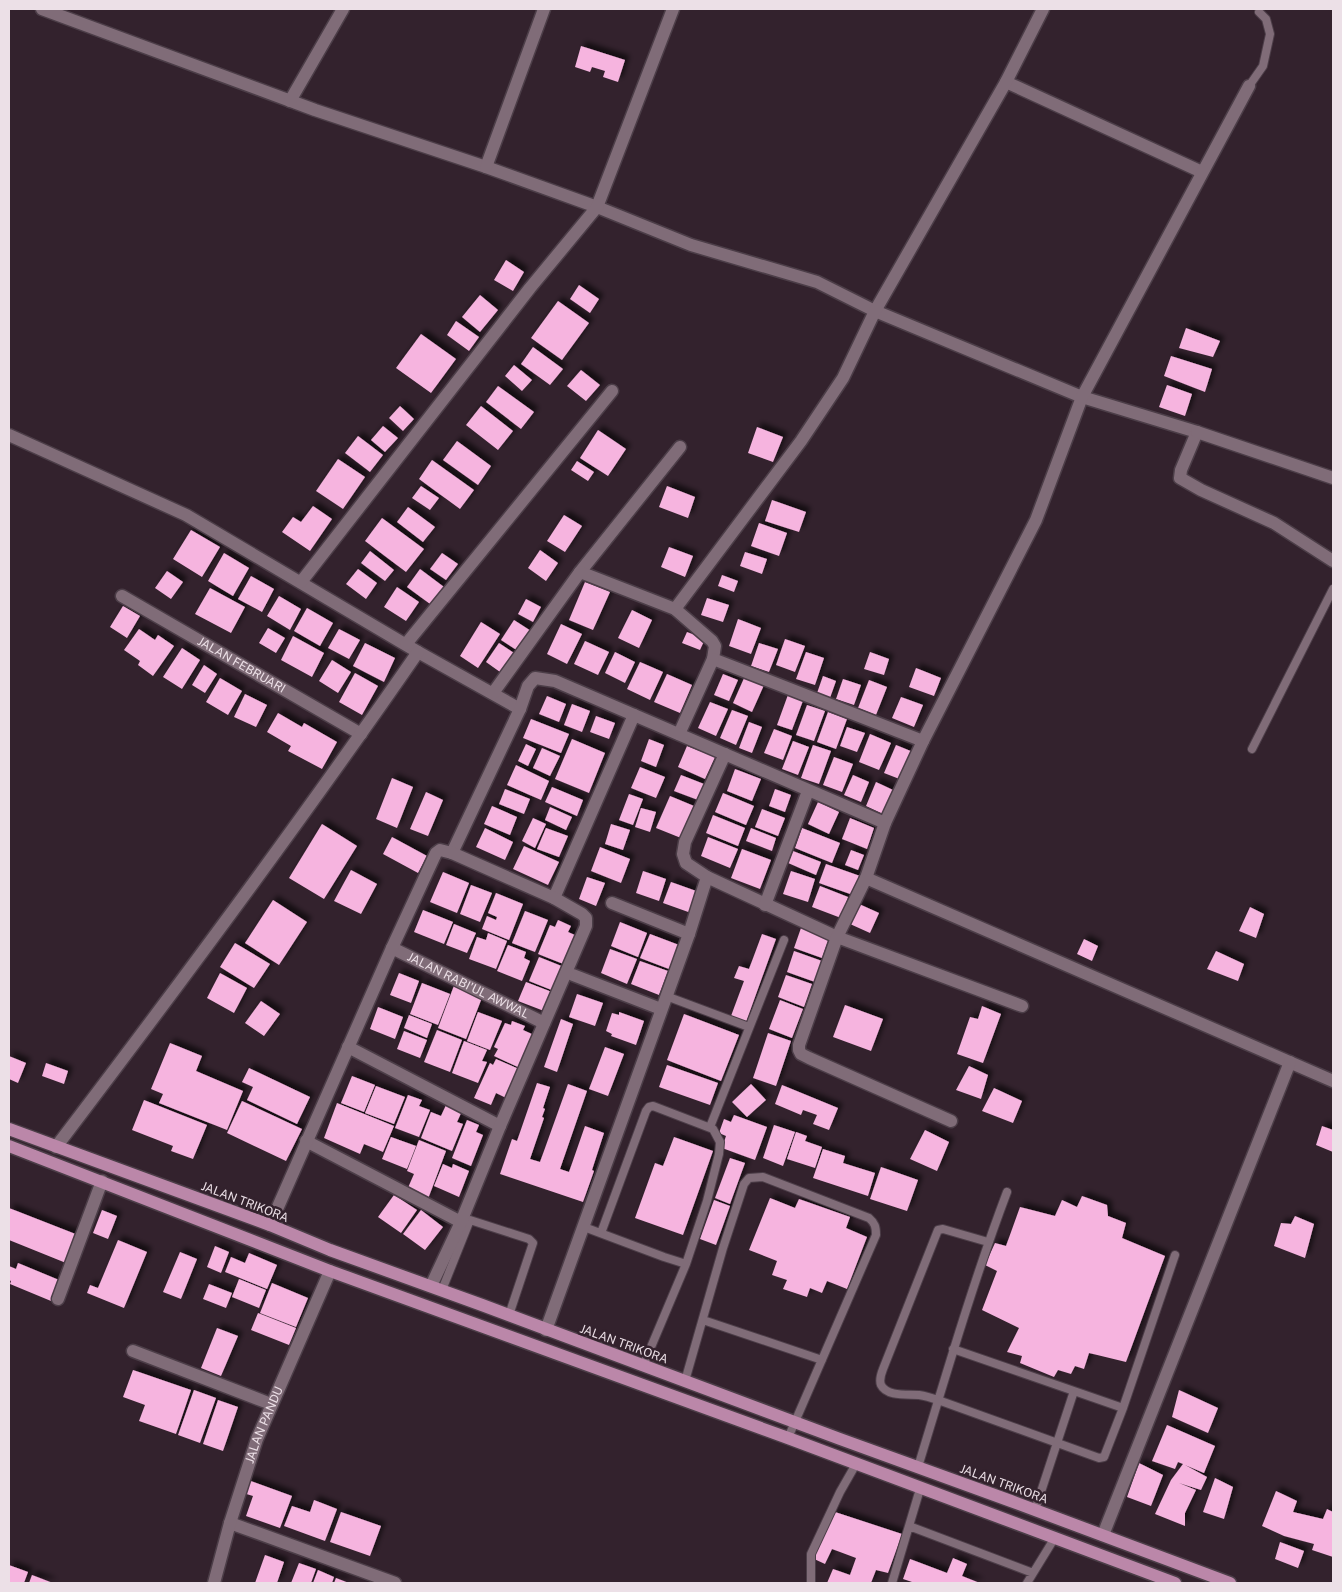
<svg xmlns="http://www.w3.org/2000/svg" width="1342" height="1592" viewBox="0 0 1342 1592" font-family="'Public Sans',sans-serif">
	<defs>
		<filter id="shadow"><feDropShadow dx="4.5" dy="-4.5" stdDeviation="2.5" flood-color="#0009"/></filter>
	</defs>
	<rect width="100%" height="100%" fill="#33222d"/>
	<path fill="#f6b4df" filter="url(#shadow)" d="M581,46l44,14 -7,22 -15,-5 2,-6 -13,-4 -2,5 -15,-5z
		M506,260l18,12 -11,19 -19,-11z
		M579,285l20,14 -9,14 -20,-14z
		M480,295l18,15 -18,22 -18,-15z
		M558,301l31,22 -27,37 -31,-22z
		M456,321l23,16 -10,14 -22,-16z
		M1186,328l34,13 -7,16 -34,-9z
		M421,334l35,25 -25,34 -35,-25z
		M533,347l30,22 -13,16 -29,-21z
		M1171,356l41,13 -7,23 -41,-16z
		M514,365l18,15 -10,11 -17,-15z
		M581,370l19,15 -14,16 -19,-15z
		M1167,385l25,9 -7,22 -26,-9z
		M498,386l36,26 -13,17 -35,-27z
		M400,406l14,13 -11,12 -14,-13z
		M481,406l32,25 -15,19 -32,-25z
		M383,426l15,12 -13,14 -14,-12z
		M757,427l26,10 -10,25 -25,-9z
		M598,430l28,19 -18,27 -28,-18z
		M358,436l25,19 -13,17 -25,-19z
		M457,441l34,25 -13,19 -35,-25z
		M338,459l27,18 -22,32 -27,-18z
		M432,460l42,30 -14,19 -41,-30z
		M577,461l17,11 -6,9 -17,-11z
		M421,486l18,12 -9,12 -18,-12z
		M667,486l28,11 -7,21 -29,-11z
		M772,500l34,12 -7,20 -34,-11z
		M313,506l19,13 -22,32 -28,-19 11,-15 8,5z
		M408,507l27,20 -12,15 -26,-20z
		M564,515l18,11 -17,26 -18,-11z
		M382,518l42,31 -18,23 -41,-31z
		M759,523l28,10 -8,23 -28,-10z
		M191,530l29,17 -18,30 -29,-18z
		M669,547l24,9 -8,21 -24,-10z
		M540,550l18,13 -12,18 -18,-13z
		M370,551l24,19 -9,11 -24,-18z
		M745,552l22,7 -5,15 -22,-8z
		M224,553l25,15 -16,28 -25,-15z
		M442,553l16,11 -12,16 -16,-11z
		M358,569l19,14 -11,16 -20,-15z
		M420,569l24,18 -14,17 -23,-17z
		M167,571l16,11 -12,17 -16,-11z
		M722,575l16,6 -4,11 -16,-6z
		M251,576l23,13 -12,23 -24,-13z
		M585,582l25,10 -17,38 -24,-10z
		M397,587l22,15 -13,19 -22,-14z
		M210,588l35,19 -14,26 -36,-19z
		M279,596l22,13 -11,21 -23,-14z
		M707,598l22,7 -6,17 -22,-7z
		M526,599l15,8 -8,15 -15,-8z
		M123,606l17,10 -13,22 -17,-11z
		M307,608l26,15 -13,23 -26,-15z
		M632,610l20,10 -13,28 -21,-10z
		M738,619l23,9 -10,26 -22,-8z
		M514,620l17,11 -13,20 -17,-11z
		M481,622l19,12 -22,34 -18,-12z
		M561,624l21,10 -15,30 -20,-10z
		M268,628l17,10 -9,15 -17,-10z
		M139,629l16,11 3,-5 16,11 -21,30 -15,-11 2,-4 -16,-11z
		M339,629l21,11 -11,19 -21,-11z
		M687,632l18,7 -5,11 -18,-7z
		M293,636l31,17 -12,24 -31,-17z
		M785,639l20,7 -10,26 -19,-7z
		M585,641l24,11 -11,23 -24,-11z
		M365,643l30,15 -11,24 -31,-16z
		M499,643l15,10 -14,19 -14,-10z
		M759,643l19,6 -9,23 -18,-6z
		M182,648l18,12 -18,29 -19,-12z
		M615,652l20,10 -10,21 -20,-10z
		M806,652l18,6 -9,27 -19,-6z
		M870,652l19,7 -5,16 -20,-6z
		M332,660l19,12 -13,21 -19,-12z
		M640,662l23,10 -13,28 -23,-11z
		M204,665l13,9 -12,19 -13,-8z
		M916,668l25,10 -7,18 -25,-9z
		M355,673l23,13 -16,29 -23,-13z
		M667,674l25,11 -12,28 -26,-11z
		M723,674l15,6 -9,21 -15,-6z
		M745,676l19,9 -12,27 -19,-9z
		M823,676l13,5 -6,17 -13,-5z
		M220,678l22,13 -14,24 -22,-13z
		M843,679l18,6 -7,20 -18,-6z
		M869,680l18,7 -11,28 -18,-7z
		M789,692l15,6 -12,32 -15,-5z
		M245,694l22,11 -11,22 -22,-10z
		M547,696l19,8 -7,18 -20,-8z
		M901,697l22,8 -9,22 -22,-9z
		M710,702l18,7 -12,27 -18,-8z
		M572,704l18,7 -8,21 -18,-7z
		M807,705l18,6 -11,30 -18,-6z
		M732,710l16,6 -12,29 -16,-7z
		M828,712l19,7 -11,30 -19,-7z
		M278,713l24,14 2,-4 33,19 -15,27 -34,-18 3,-5 -24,-14z
		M596,716l19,7 -6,16 -19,-7z
		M531,719l38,15 -8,19 -38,-15z
		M749,722l13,5 -10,26 -13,-5z
		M847,727l18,6 -8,19 -17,-6z
		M774,729l18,7 -9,24 -19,-7z
		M870,734l21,9 -12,27 -20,-8z
		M572,739l33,14 -16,40 -34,-14z
		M649,739l15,6 -8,22 -15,-6z
		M793,741l16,6 -11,28 -16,-6z
		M526,744l10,5 -8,17 -10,-5z
		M813,745l18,6 -12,33 -18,-6z
		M896,745l17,7 -11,28 -18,-7z
		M687,746l28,11 -10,22 -27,-12z
		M542,748l18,8 -10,20 -17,-8z
		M834,757l19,7 -11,28 -19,-7z
		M516,765l33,16 -8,19 -34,-15z
		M640,767l25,10 -9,21 -25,-10z
		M735,769l26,10 -9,22 -25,-10z
		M681,775l23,9 -6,16 -24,-9z
		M853,775l16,7 -8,20 -17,-7z
		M392,778l21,9 -16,41 -21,-9z
		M876,782l17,8 -10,24 -17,-8z
		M552,787l31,13 -6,16 -32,-14z
		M505,789l25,10 -6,15 -25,-10z
		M775,789l16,6 -6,17 -16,-6z
		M426,792l17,8 -15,36 -18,-7z
		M723,793l31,13 -8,19 -31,-13z
		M629,794l14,5 -10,26 -14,-5z
		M670,796l24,10 -13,32 -25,-10z
		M818,802l21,10 -10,22 -21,-10z
		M492,806l25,11 -7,18 -26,-11z
		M550,807l22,10 -6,13 -21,-10z
		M641,808l15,4 -6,20 -15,-5z
		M762,809l23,9 -7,18 -23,-9z
		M713,815l32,13 -7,18 -32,-13z
		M533,818l13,6 -11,24 -13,-7z
		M850,818l24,10 -7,21 -25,-10z
		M322,824l35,22 -33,53 -35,-21z
		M611,824l19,6 -7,20 -18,-6z
		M485,828l28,14 -8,18 -29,-13z
		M546,828l22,8 -9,21 -22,-8z
		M751,828l25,10 -4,13 -26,-10z
		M802,828l38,15 -8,20 -37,-15z
		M392,837l35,19 -9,17 -35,-19z
		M708,837l30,12 -8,19 -29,-12z
		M524,846l35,16 -11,23 -35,-16z
		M600,847l30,12 -9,24 -30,-12z
		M742,849l29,11 -11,29 -29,-11z
		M851,850l13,5 -6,15 -13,-5z
		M793,851l28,11 -5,13 -28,-12z
		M826,864l34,12 -7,19 -34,-12z
		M351,870l26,14 -16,30 -27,-13z
		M643,871l23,8 -7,22 -23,-8z
		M791,871l24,8 -7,23 -25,-8z
		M443,872l26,11 -12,30 -27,-11z
		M587,877l18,6 -9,23 -17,-7z
		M671,882l28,10 -8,21 -28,-10z
		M471,885l21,8 -12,29 -20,-8z
		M820,886l28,11 -7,21 -29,-11z
		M496,893l27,11 -14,36 -27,-11 5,-13 9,4 1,-3 -9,-4z
		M273,900l34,22 -28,43 -34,-22z
		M859,904l20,9 -9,20 -20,-9z
		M1250,907l14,7 -8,24 -17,-7z
		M423,910l30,12 -9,22 -30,-12z
		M525,911l23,9 -13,32 -23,-9z
		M558,920l13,6 -3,6 9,4 -11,29 -28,-11 12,-29 5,2z
		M620,922l27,11 -9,24 -27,-11z
		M454,924l22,9 -9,20 -21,-8z
		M801,928l28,10 -7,20 -28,-10z
		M488,933l19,8 -11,28 -27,-10 8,-22 9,3z
		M650,934l29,11 -10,24 -29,-11z
		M762,934l14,5 -30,83 -15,-6 13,-35 -10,-3 5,-12 10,3z
		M1084,939l14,7 -6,15 -15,-7z
		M235,943l35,21 -16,24 -34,-21z
		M508,945l18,7 -2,6 6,3 -8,20 -25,-10z
		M610,949l27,10 -10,25 -26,-11z
		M794,951l28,10 -7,21 -28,-10z
		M1216,951l28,13 -6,17 -31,-12z
		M539,957l25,10 -10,24 -25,-10z
		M640,961l28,10 -9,24 -28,-11z
		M220,973l27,15 -13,25 -27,-15z
		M399,973l20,8 -8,22 -21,-8z
		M786,975l26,9 -8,23 -26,-10z
		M526,982l26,10 -8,19 -26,-10z
		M422,983l28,11 -12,31 -28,-11z
		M455,983l28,12 -17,44 -28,-11z
		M577,994l26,9 -8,23 -26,-9z
		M780,1000l23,9 -11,29 -23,-9z
		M261,1001l19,13 -16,22 -19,-13z
		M845,1005l38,14 -12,32 -38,-14z
		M982,1006l19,8 -18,49 -26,-9 13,-37 8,2z
		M378,1007l25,10 -8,22 -25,-10z
		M478,1012l24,9 -12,29 -23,-9z
		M619,1012l25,9 -8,24 -25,-9 1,-2 -6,-3 6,-18 7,2z
		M684,1014l55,21 -18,46 -54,-21z
		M409,1015l23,9 -5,14 -23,-10z
		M561,1019l12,5 -16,48 -13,-5z
		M512,1021l13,5 -2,4 11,5 -14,33 -26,-12 4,-7 -4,-2 11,-24 6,2z
		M437,1030l25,10 -12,32 -26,-10z
		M404,1031l23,9 -7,18 -23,-9z
		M768,1033l23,8 -15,45 -23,-8z
		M464,1041l23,9 -5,11 5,1 -9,21 -26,-10z
		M170,1043l32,13 -6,15 47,20 -16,39 -68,-27 4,-9 -12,-5z
		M605,1047l19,7 -16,42 -19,-7z
		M9,1056l17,7 -8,20 -9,-4z
		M496,1059l23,10 -13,29 -10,-5 -5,12 -17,-7 16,-35 3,2z
		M46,1063l22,8 -4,13 -22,-8z
		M667,1065l51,18 -8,22 -51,-18z
		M969,1066l19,9 -7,24 -25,-9z
		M249,1068l61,29 -13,27 -50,-24 6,-13 -11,-5z
		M352,1076l23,9 -11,27 -23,-9z
		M537,1083l13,4 -7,21 2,1 -3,8 2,1 -14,41 10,3 28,-78 19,7 -27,78 9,3 16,-46 19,7 -12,37 2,1 -11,31 -83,-28 12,-35 5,2z
		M751,1084l15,16 -19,17 -15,-15z
		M782,1085l56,23 -9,22 -16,-6 4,-9 -14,-5 -2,5 -26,-11z
		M376,1086l29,11 -11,27 -29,-11z
		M994,1088l28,13 -9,22 -31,-12z
		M408,1095l14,5 -3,6 11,4 -11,27 -24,-9z
		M144,1100l63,25 -14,34 -22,-8 2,-5 -41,-16z
		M242,1101l60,28 -16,32 -59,-28z
		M337,1103l57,23 -11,26 -19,-8 -4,10 -36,-16z
		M446,1105l16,6 -5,11 6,2 -11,27 -31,-13 10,-26 10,4z
		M734,1115l33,12 -12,33 -33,-12 4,-12 -7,-3 5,-14 7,3z
		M467,1120l12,5 -3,7 7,3 -12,31 -19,-8z
		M774,1125l21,7 -12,34 -20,-8z
		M1322,1126l11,4v22l-17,-7z
		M925,1130l24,12 -12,29 -27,-12z
		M796,1132l11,4 -2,5 17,6 -7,21 -28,-9z
		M391,1137l25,9 -9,23 -25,-10z
		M674,1137l39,14 -30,84 -48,-17 20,-55 8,3z
		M419,1140l27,11 -18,48 -21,-9 7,-16 -7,-3z
		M823,1149l22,7 -2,7 32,10 -7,23 -55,-18z
		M730,1158l15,5 -15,41 -15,-6z
		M443,1164l9,4 1,-4 16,7 -10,26 -25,-11z
		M881,1167l37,13 -11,31 -37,-12z
		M394,1195l23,15 -16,23 -23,-16z
		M1082,1196l25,9 1,11 18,7 -4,15 43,18 -39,106 -37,-9 -5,16 -9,-3 -4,8 -13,-4 -4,7 -34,-14 2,-7 -15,-4 12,-24 -37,-18 15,-39 -12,-6 10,-22 11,3 14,-39 35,9 7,-16 15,7z
		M770,1198l25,10 4,-9 51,18 -4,11 21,9 -20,52 -20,-8 -5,12 -12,-5 -3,9 -24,-8 4,-9 -15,-5 5,-14 -28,-11z
		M714,1200l16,6 -14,39 -16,-6z
		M9,1208l69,27 -12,28 -57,-23z
		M102,1210l15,6 -9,23 -15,-6z
		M421,1210l22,17 -18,23 -22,-16z
		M1295,1216l19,8 -9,34 -31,-12 7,-23 10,1z
		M118,1240l29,12 -23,56 -37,-15 3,-8 8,3z
		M215,1246l14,6 -8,21 -14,-6z
		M180,1252l17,7 -16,40 -18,-7z
		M249,1253l28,12 -10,24 -42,-17 6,-15 14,6z
		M18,1263l41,17 -8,21 -41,-17 1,-3 -2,-1v-14l7,3z
		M239,1279l27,11 -7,18 -27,-11z
		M272,1283l36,15 -12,29 -36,-14z
		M209,1284l23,9 -6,15 -23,-9z
		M258,1313l38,15 -7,17 -38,-15z
		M217,1328l21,8 -17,40 -20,-8z
		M133,1370l58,20 -15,44 -37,-13 6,-16 -22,-8z
		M194,1390l22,8 -16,45 -22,-8z
		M1179,1390l39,18 -10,25 -36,-16z
		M218,1400l20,7 -15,44 -20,-7z
		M1167,1425l48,21 -11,27 -19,-8 22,12 -6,13 -22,-7 17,7 -11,23v13l-30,-12 16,-34 12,-16 -5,-2 -3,7 -23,-8z
		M1139,1463l24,12 -12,31 -24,-9z
		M1215,1478l18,9 -9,32 -21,-7z
		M248,1480l44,16 -12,32 -34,-12 7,-20 -10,-3z
		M1276,1491l21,10 -4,11 30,7 4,-10 6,3v45l-21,-7 2,-6 -30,-8 -22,-10z
		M314,1500l23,9 -12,32 -41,-15 8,-20 18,6z
		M341,1512l40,14 -11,30 -40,-14z
		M835,1512l67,22 -14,39 -12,-3 -5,13h-44l6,-14 17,6 6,-17 -24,-9 -7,15 -13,-6z
		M1280,1542l24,9 -6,17 -23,-9z
		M265,1555l19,7 -7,21h-22z
		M953,1558l14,6 -5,12 18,7h-65l-12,-4 7,-20 37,14z
		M299,1563l17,6 -5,14h-20z
		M9,1565l19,7 -4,11h-15z
		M318,1570l16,7 -2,6h-19z
		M32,1575l21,8h-24z
		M336,1578l13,5h-15z"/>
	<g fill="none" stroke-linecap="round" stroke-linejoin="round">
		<g stroke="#4c3e48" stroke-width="10">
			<path id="service" d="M1249,86l14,-20 7,-32 -4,-15 -7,-7
				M1252,749l81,-160
				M666,996l83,31
				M710,1127l74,-187
				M584,1227l80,30 22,7 21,-63 12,-47 1,-12 -7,-13 -60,-23 -4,1 -3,4 -45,122
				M988,1242l-45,-13 -5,1 -55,139c-2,5 -4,11 -2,16 6,12 27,9 38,10 6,1 13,3 19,5l161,58 5,-1 19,-49 52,-153
				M442,1290l28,-70 59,19 4,4 -24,72
				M703,1320l119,40
				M953,1349l170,59
				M643,1366l43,-102
				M685,1381l38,-133 21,-64 5,-6 14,-1 106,41c6,5 7,9 7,17l-88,203
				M918,1467c28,-92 55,-185 89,-275
				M1035,1510l39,-119
				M909,1526l124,47
				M811,1583v-29l29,-62 16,-28
				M892,1583l28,-94
				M1027,1583l27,-44"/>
		</g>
		<g stroke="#4c3e48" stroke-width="15">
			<g id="minor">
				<path d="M42,9l273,101 171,57 111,40 94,38 126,37 58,29 207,86 115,35 -16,38 -1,8 21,12 73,33 59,38"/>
				<path d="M1006,82l196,90"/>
				<path d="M290,101l53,-92"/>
				<path d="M486,167l58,-158"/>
				<path d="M1197,432l136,46"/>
				<path d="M9,435l177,80 232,137 102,57"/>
				<path d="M580,572l100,-125"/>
				<path d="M301,582l229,-294 67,-81 76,-198"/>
				<path id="s1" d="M122,596l239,138"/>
				<path d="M675,609l126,-168 42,-63 32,-67 131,-229 37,-73"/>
				<path d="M406,644l206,-253"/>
				<path d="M493,693l87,-121 95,37 37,32 3,5 -2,13 210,82"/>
				<path d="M679,734l34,-75"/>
				<path d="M725,754l-40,88 -2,12 3,9 21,14 130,60 185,69"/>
				<path d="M452,853l68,-144 8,-23 7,-8 20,3 330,142"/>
				<path d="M866,878l467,203"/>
				<path d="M554,898l80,-183"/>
				<path d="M612,903l77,31"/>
				<path d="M765,905l43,-114"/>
				<path id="s2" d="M392,948l152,75"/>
				<path d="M573,975l88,34"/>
				<path d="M348,1047l152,79"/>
				<path d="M951,1121l-142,-63 -8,-4 -2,-4v-5l38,-108 29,-59 19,-55 38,-82 113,-221 46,-123 167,-311"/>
				<path d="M306,1141l155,81"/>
				<path d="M56,1147c124,-163 246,-327 362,-495"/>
				<path d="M270,1225l122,-277 44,-95 4,-3 12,3 102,45 28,16 4,4v8l-86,200 -39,96 -30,64"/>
				<path d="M58,1299l44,-118"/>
				<path d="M546,1330l143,-396 18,-57"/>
				<path d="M133,1351l138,53"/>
				<path d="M230,1523l165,60"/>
				<path d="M1103,1535l187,-473"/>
			</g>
		</g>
		<g stroke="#4c3e48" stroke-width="15">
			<g id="tertiary">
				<path id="s3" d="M214,1583l16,-60 27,-84 73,-168"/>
			</g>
		</g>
		<g stroke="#4c3e48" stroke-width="15">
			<path id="primary" d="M9,1129l261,96 60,25 152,55 358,134 171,62 219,82
				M9,1146l321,125 458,167 387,145"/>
		</g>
		<use href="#service" stroke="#806c78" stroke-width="8"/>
		<use href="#minor" stroke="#806c78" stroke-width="12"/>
		<use href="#tertiary" stroke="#806c78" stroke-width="12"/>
		<use href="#primary" stroke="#bb87a9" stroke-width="12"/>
	</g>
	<g text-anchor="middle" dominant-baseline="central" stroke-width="5" stroke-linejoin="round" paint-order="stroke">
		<g font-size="12" fill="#ece0e7" stroke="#33222d">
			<text stroke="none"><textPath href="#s1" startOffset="138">JALAN FEBRUARI</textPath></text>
			<text stroke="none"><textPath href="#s2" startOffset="85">JALAN RABI'UL AWWAL</textPath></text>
			<text transform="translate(245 1202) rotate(21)">JALAN TRIKORA</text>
			<text transform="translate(624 1344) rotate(20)">JALAN TRIKORA</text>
			<text stroke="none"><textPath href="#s3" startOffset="166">JALAN PANDU</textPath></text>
			<text transform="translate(1004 1484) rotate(20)">JALAN TRIKORA</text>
		</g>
	</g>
	<rect width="1342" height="1592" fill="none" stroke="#ece0e7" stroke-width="20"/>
</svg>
